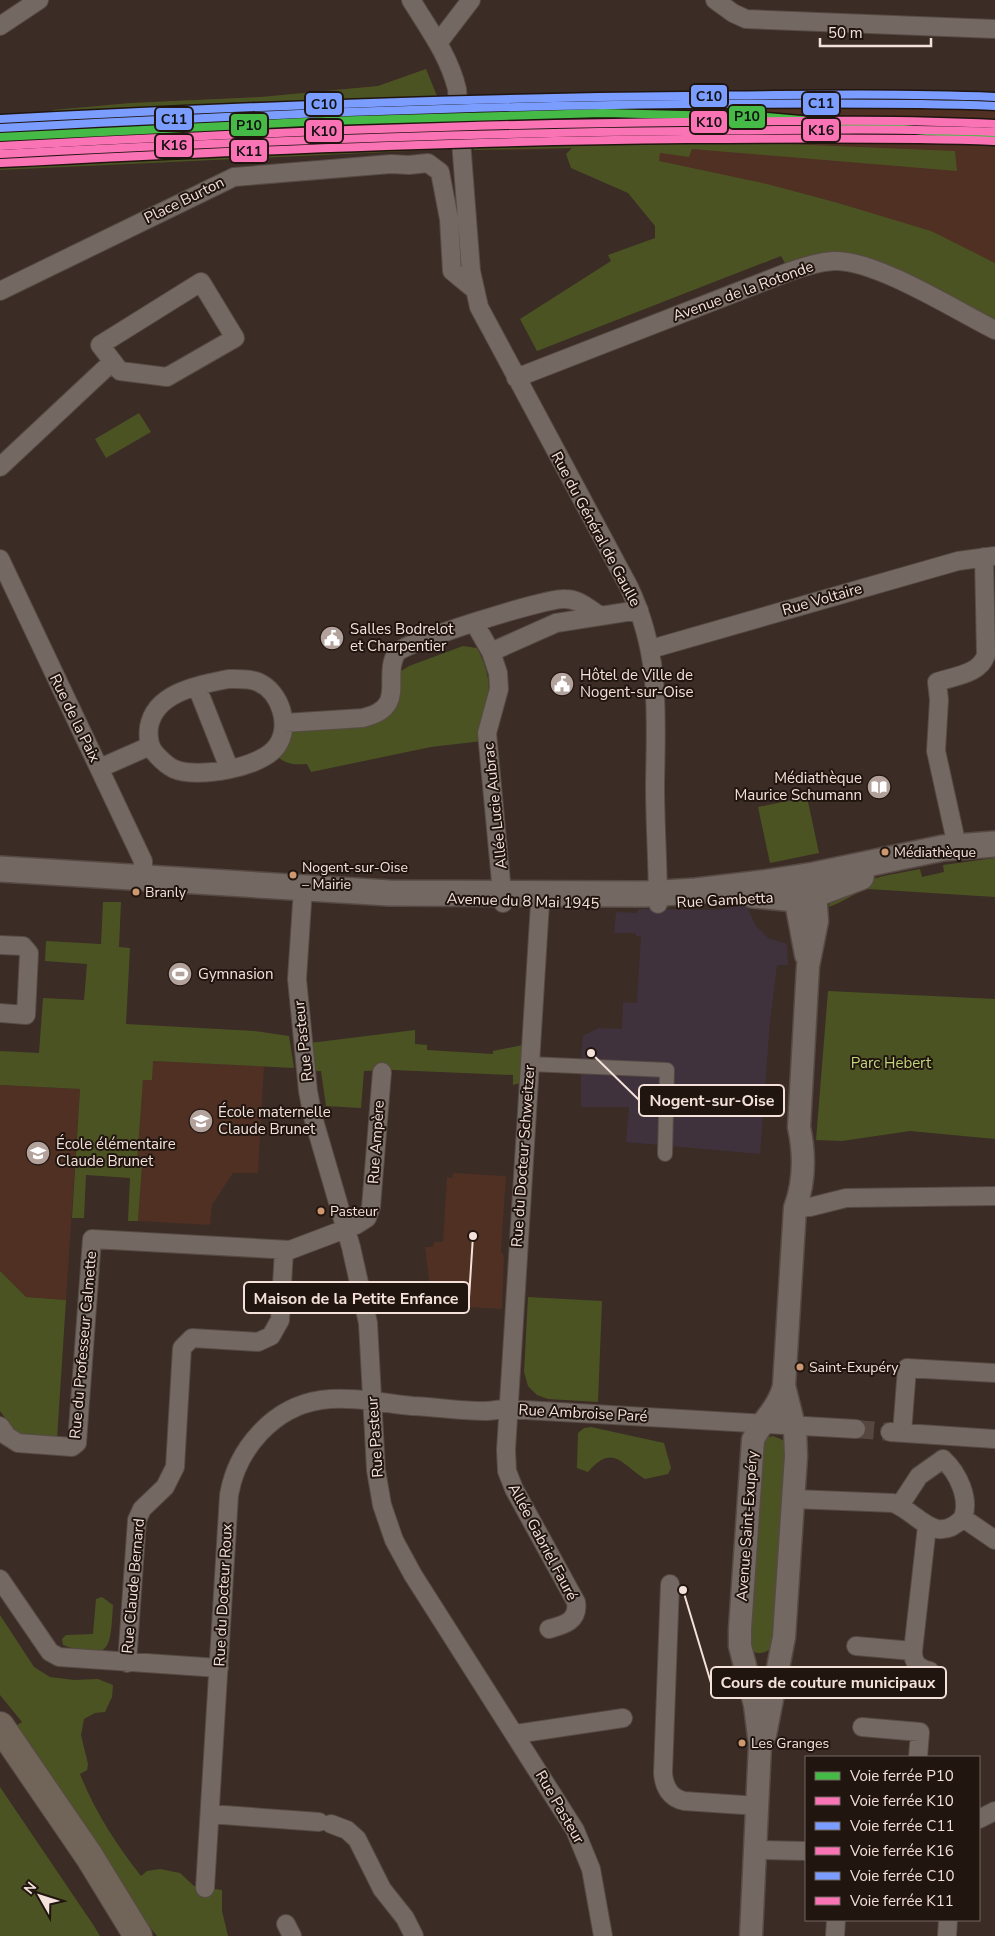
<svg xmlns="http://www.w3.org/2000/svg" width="995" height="1936" viewBox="0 0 995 1936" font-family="'Nunito Sans',sans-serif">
	<rect width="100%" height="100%" fill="#3b2c26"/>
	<path fill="#3f323d" d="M746,905l10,21 12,12 19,6 1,21h-11l-7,56 -10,133 -134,-12 3,-35h-48v-50l2,-21 16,-8 23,1 1,-27 14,1 4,-67h-5l-1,-3h-21l2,-21 21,1 2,-4 76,1z"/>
	<path fill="#4f3022" d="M426,69l11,27h11l1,7 101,-1 26,-4 78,-2h341v167l-48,-23 -374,-92 -51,2 -71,-1 -451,20v-53l51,-2 2,-4 78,-7 130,-6 117,-11z
		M153,1061l111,5 -6,107h-25l-21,32 -2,20 -72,-4 4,-54 -5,-5 6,-83z
		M0,1085l80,4 -14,211 -40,-3 -26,-26z
		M453,1173l53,3 -5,75 3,5 -2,53 -70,-4 -7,-58h8l1,-5h9l4,-65 5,1z"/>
	<path fill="#4b5323" d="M426,69l11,27h11l3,17 -451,20v-17l51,-2 2,-4 78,-7 130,-6 117,-11z
		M654,96h341v13l-184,-5 -338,8 -4,-9c62,-1 123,-5 185,-7z
		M573,135l382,16 2,20 -265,-22 -3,8 -29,-4 -1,8 108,23 71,19 93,28 64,32v60l-130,-66 -34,-4 -45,12 -5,-9 -244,95 -17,-32 91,-58 -3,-6 47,-17v-12l-27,-33 -57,-25 -5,-14 6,-6 -98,2v-10z
		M451,140v9l-451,21v-17l47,-4z
		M139,413l12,19 -45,26 -11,-19z
		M463,646l14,2c19,34 11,57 5,93l-51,6 -120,25 -4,-8c-17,1 -23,0 -35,-13l12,-28 86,-6 23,-41 16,-10z
		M807,797l12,56 -49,10 -12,-56z
		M995,858v39l-127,-8c-15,4 -25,14 -40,18 11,-26 67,-33 92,-38l2,8 22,-5 -1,-7z
		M103,902h18l-2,45 11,1 -4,76 129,7 34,5 5,32 -141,-7 -1,19h-9l-6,82 5,4 -4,55h-10l2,-43 -44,-3 -2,43h-12l8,-129 -80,-4v-34l39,2 4,-55 41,2 3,-36 -42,-3 1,-20 55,3z
		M828,991l167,8v140l-85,-8 -68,10 -26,-1z
		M415,1030v14l12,1v5l66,4v-3l30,-6 -3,38 -7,2v-10l-120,-5 -29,1 -3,37 -35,-2 -5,-35h-7l-4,-28z
		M0,1271l26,26 40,3 -9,139 -32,-2 -10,-6 -15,-20z
		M528,1297l74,4 -4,101 -50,-3 -11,-4 -9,-9 -4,-14z
		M591,1427l73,16 7,25 -3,6 -23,5c-24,-15 -32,-36 -57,-7l-11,-4 1,-35 6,-5z
		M773,1436l12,5v108l-13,99c-10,7 -16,7 -25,-1l16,-208z
		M102,1597l11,8c-3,44 -1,57 -50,40l-1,-6 4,-4 27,-1 3,-35z
		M0,1615l34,52 16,10 24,3 24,-1 15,6 -1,12 -7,15 -10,1 -11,6 -3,16 7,29 -1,6 -7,4c15,38 36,70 61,102l6,-5 13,-2 20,4 14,13 28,4v21l6,25h-71l-12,-15 -131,-194 8,-5 -22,-27z
		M0,1787l94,139 6,10h-100z"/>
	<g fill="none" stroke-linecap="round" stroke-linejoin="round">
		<path stroke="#574741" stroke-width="18" stroke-dasharray="18 9" stroke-linecap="butt" d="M856,1429l34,3"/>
		<g stroke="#574a44" stroke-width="16">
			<path id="pedestrian" d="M529,1064l138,6 -2,84"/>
		</g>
		<g stroke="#574a44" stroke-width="20">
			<path id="minor" d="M411,0c18,29 38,56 46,89l14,182 8,36 150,280c32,68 27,126 26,198 0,40 3,79 3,119
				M715,0l18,13 13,6 249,10
				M0,26l39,-26
				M438,43l33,-43
				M201,282l34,56 -68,39 -47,-6 -20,-26z
				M0,291l234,-114 157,-13 18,1 19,-2 12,9 9,47 3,52 23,19
				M516,378l270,-105c16,-6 31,-11 48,-12 43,-1 121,49 161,69
				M0,467l111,-104
				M0,559l143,302v17
				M475,624l16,28 7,21 1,16 -12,44 16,170
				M651,649l307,-88 37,-5
				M491,652l65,-29 83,-13
				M228,679c9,0 21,-1 30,3 23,10 33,44 19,64 -15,22 -80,33 -103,23 -8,-4 -14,-10 -20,-17 -6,-8 -6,-16 -5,-25 6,-35 50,-42 79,-48z
				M197,687l32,81
				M284,723l79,-5c46,-11 18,-41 34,-66 16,-12 148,-54 168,-53 14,0 23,9 34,16
				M100,768l50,-22
				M957,846l-21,-95 3,-51 -2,-18c18,-6 43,-8 49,-27l-2,-98
				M303,888l-6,91 11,112 5,26 38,130 17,76 8,147 6,35 12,35 19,35 162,255 16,39 12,67
				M540,903l-34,547 1,21 7,18 62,113c3,19 -12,23 -27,27
				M0,945l23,1 6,7 -3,62 -26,-2
				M795,1208l15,-1 36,-9 149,-2
				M0,1426l7,10 11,7 54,4 5,-4 15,-204 198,11 66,-25 11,-7 4,-11 11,-135
				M890,1432l105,7
				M902,1433l5,-65 88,5
				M794,1499l99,4c25,9 42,44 70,15 7,-20 -5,-45 -20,-59
				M900,1505l19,-29 24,-17
				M963,1518l32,22
				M0,1579l50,73 9,5 160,11
				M670,1584l-7,189c1,14 7,25 21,28l74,5
				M856,1646l57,5c0,12 5,17 17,20
				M913,1651l14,-125
				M127,1663l10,-143 5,-11 23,-22 10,-20 7,-119 10,-10 66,4 13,-6 9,-16 4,-70
				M862,1727l58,5 -2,25
				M516,1734l107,-16
				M210,1814l109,8
				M979,1819l16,-8
				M331,1824l16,6 10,9 25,50 23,29 9,18
				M756,1850l50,1
				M205,1888l24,-393c8,-46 44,-88 92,-95 30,-4 62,3 91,6 24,1 49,5 73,5 7,0 15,-2 22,-2l349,20
				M286,1924l6,12
				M835,1936l1,-16
				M947,1936l1,-16"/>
		</g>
		<g stroke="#574a44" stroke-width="25">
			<path id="tertiary" d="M796,881l1,26 9,48
				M765,1735l19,-98 12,-181 -1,-26 -11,-44
				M751,1936l9,-191 -5,-40 -15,-59v-17l13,-189c9,-20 26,-32 31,-54l11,-178c10,-27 10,-53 4,-81l9,-161 9,-45 -3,-44"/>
		</g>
		<g stroke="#574a44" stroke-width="28">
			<path id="secondary" d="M0,869l389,24 256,1 51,-3 67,-8 51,-8 129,-27 52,-4
				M753,895l44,4 11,-2 53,-20"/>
		</g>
		<g stroke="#574a44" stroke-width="30">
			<path id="primary" d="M0,1726l89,130 49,80"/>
		</g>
		<use href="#pedestrian" stroke="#736862" stroke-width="14"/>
		<use href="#minor" stroke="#736862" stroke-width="18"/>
		<use href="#tertiary" stroke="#736862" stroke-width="22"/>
		<use href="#secondary" stroke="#736862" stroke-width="25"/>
		<use href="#primary" stroke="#716459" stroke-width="28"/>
		<g stroke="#211510" stroke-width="11">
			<path id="rail-1" d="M0,137l326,-16 277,-8 164,4 228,20"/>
		</g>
		<g stroke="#211510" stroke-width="11">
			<path id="rail-2" d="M0,146c228,-12 456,-22 685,-24 103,-1 206,-3 310,2"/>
		</g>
		<g stroke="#211510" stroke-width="11">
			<path id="rail-3" d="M0,128c228,-12 456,-22 685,-24 103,0 207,-2 310,2"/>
		</g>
		<g stroke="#211510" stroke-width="11">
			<path id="rail-4" d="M1,154c228,-12 456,-21 684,-23 103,-1 206,-3 309,1"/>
		</g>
		<g stroke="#211510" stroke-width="11">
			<path id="rail-5" d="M0,119c228,-12 456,-21 685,-23 103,-1 207,-3 310,1"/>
		</g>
		<g stroke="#211510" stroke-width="11">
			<path id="rail-6" d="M1,163c228,-12 456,-22 684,-24 103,0 206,-2 309,2"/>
		</g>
		<use href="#rail-1" stroke="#46ba46" stroke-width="8"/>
		<use href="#rail-2" stroke="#f973b5" stroke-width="8"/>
		<use href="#rail-3" stroke="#7a9dff" stroke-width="8"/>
		<use href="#rail-4" stroke="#f973b5" stroke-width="8"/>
		<use href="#rail-5" stroke="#7a9dff" stroke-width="8"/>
		<use href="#rail-6" stroke="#f973b5" stroke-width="8"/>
	</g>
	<defs>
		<g id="civic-disc" transform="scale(1.25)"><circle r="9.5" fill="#b3a29b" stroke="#211510"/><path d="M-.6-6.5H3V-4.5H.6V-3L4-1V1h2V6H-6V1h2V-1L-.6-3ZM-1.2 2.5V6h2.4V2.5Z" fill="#fff"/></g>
		<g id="library-disc" transform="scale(1.25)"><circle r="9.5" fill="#b3a29b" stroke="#211510"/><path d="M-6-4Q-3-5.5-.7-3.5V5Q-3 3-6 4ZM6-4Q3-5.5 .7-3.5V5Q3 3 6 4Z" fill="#fff"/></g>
		<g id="stadium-disc" transform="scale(1.25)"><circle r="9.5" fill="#b3a29b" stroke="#211510"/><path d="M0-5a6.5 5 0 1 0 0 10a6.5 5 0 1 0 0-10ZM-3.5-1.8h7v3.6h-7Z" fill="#fff"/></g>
		<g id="school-disc" transform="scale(1.25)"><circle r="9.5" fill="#b3a29b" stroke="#211510"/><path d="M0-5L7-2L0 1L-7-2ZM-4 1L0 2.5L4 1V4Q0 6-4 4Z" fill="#fff"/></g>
	</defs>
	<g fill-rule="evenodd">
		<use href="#civic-disc" x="332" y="638"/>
		<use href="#civic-disc" x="562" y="684"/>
		<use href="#library-disc" x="879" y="787"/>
		<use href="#stadium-disc" x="180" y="974"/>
		<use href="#school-disc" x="201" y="1121"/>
		<use href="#school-disc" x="38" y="1153"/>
	</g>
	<g fill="#cd976f" stroke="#211510" stroke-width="2">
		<circle cx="885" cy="852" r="4.5"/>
		<circle cx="293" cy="875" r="4.5"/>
		<circle cx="136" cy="892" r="4.5"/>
		<circle cx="321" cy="1211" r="4.5"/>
		<circle cx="800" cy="1367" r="4.5"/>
		<circle cx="742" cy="1743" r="4.5"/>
	</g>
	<g text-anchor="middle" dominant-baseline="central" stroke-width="4" stroke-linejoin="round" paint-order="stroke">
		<g font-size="14" fill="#f4e2da" stroke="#211510" text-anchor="start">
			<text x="894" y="852">Médiathèque</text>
			<text x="302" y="867">Nogent-sur-Oise<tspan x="302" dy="17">– Mairie</tspan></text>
			<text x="145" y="892">Branly</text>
			<text x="330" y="1211">Pasteur</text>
			<text x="809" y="1367">Saint-Exupéry</text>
			<text x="751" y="1743">Les Granges</text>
		</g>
		<g font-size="15" fill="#f4e2da" stroke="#211510">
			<text transform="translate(184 200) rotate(-26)">Place Burton</text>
			<text transform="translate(743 291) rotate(-20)">Avenue de la Rotonde</text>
			<text transform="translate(596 529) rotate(62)">Rue du Général de Gaulle</text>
			<text transform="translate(822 599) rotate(-16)">Rue Voltaire</text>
			<text transform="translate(75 718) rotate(64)">Rue de la Paix</text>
			<text transform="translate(495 806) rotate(-96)">Allée Lucie Aubrac</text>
			<text transform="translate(725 900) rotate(-3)">Rue Gambetta</text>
			<text transform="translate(523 901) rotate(2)">Avenue du 8 Mai 1945</text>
			<text transform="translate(303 1041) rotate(-96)">Rue Pasteur</text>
			<text transform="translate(376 1142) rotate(-86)">Rue Ampère</text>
			<text transform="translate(523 1156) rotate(-86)">Rue du Docteur Schweitzer</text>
			<text transform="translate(83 1345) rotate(-85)">Rue du Professeur Calmette</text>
			<text transform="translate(583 1413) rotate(3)">Rue Ambroise Paré</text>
			<text transform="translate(375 1437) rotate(-94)">Rue Pasteur</text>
			<text transform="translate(747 1526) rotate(-86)">Avenue Saint-Exupéry</text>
			<text transform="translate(543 1542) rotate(62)">Allée Gabriel Fauré</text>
			<text transform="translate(133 1586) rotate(-85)">Rue Claude Bernard</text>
			<text transform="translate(223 1595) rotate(-87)">Rue du Docteur Roux</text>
			<text transform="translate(560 1807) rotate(60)">Rue Pasteur</text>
		</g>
		<g font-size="15" fill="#f4e2da" stroke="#211510" text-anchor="start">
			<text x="350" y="629">Salles Bodrelot<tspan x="350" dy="17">et Charpentier</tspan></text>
			<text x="580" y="675">Hôtel de Ville de<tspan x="580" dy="17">Nogent-sur-Oise</tspan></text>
			<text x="862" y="778" text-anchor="end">Médiathèque<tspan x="862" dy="17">Maurice Schumann</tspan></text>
			<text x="198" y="974">Gymnasion</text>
			<text x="218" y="1112">École maternelle<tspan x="218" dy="17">Claude Brunet</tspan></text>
			<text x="56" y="1144">École élémentaire<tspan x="56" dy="17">Claude Brunet</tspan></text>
		</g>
		<g font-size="15" fill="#c2d67a" stroke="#211510">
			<text x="891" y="1063">Parc Hebert</text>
		</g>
	</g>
	<path fill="none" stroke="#f4e2da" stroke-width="2" d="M591 1053L639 1100M473 1236L469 1298M683 1590L711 1683"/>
	<g fill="#f4e2da" stroke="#211510" stroke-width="2">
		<circle cx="591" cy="1053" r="5"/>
		<circle cx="473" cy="1236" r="5"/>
		<circle cx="683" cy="1590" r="5"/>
	</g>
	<g fill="#211510" stroke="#f4e2da" stroke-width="2">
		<rect x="639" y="1085" width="145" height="31" rx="5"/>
		<rect x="244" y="1282" width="225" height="31" rx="5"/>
		<rect x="711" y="1667" width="235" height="31" rx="5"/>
	</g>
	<g font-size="16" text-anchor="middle" font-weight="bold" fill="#f4e2da">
		<text x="712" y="1106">Nogent-sur-Oise</text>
		<text x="356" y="1304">Maison de la Petite Enfance</text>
		<text x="828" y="1688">Cours de couture municipaux</text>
	</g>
	<g stroke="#211510" stroke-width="2">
		<rect x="690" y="84" width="38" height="24" rx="5" fill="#7a9dff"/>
		<rect x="802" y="92" width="38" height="24" rx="5" fill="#7a9dff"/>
		<rect x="305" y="92" width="38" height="24" rx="5" fill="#7a9dff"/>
		<rect x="728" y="105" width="38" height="24" rx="5" fill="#46ba46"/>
		<rect x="155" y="107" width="38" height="24" rx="5" fill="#7a9dff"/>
		<rect x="690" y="110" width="38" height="24" rx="5" fill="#f973b5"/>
		<rect x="230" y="113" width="38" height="24" rx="5" fill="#46ba46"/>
		<rect x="802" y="118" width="38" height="24" rx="5" fill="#f973b5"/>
		<rect x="305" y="119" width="38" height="24" rx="5" fill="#f973b5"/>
		<rect x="155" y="134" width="38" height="24" rx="5" fill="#f973b5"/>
		<rect x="230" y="139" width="38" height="24" rx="5" fill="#f973b5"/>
	</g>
	<g font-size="14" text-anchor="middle" font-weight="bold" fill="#111">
		<text x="709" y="101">C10</text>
		<text x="821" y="108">C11</text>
		<text x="324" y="109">C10</text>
		<text x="747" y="121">P10</text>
		<text x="174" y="124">C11</text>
		<text x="709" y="127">K10</text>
		<text x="249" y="130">P10</text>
		<text x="821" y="135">K16</text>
		<text x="324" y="136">K10</text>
		<text x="174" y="150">K16</text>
		<text x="249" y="156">K11</text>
	</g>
	<rect x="805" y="1756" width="175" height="165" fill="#211510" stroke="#756761"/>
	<rect x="815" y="1772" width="25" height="8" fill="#46ba46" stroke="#756761"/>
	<text x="850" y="1781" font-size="15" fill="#f4e2da">Voie ferrée P10</text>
	<rect x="815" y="1797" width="25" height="8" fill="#f973b5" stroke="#756761"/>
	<text x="850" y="1806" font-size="15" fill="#f4e2da">Voie ferrée K10</text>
	<rect x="815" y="1822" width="25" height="8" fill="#7a9dff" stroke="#756761"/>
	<text x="850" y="1831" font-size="15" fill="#f4e2da">Voie ferrée C11</text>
	<rect x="815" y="1847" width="25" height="8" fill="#f973b5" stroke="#756761"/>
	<text x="850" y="1856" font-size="15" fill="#f4e2da">Voie ferrée K16</text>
	<rect x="815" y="1872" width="25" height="8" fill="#7a9dff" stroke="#756761"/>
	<text x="850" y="1881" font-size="15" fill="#f4e2da">Voie ferrée C10</text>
	<rect x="815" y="1897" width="25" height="8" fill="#f973b5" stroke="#756761"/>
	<text x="850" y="1906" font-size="15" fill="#f4e2da">Voie ferrée K11</text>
	<g transform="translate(40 1896) rotate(309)" stroke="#211510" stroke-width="4" paint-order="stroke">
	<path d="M0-4L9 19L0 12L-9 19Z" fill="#f4e2da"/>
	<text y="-8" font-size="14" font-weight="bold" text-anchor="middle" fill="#f4e2da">N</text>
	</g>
	<path d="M820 38v8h111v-8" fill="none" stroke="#f4e2da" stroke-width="2.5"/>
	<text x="828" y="38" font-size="15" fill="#f4e2da" stroke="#211510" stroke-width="4" paint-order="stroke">50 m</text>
</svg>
